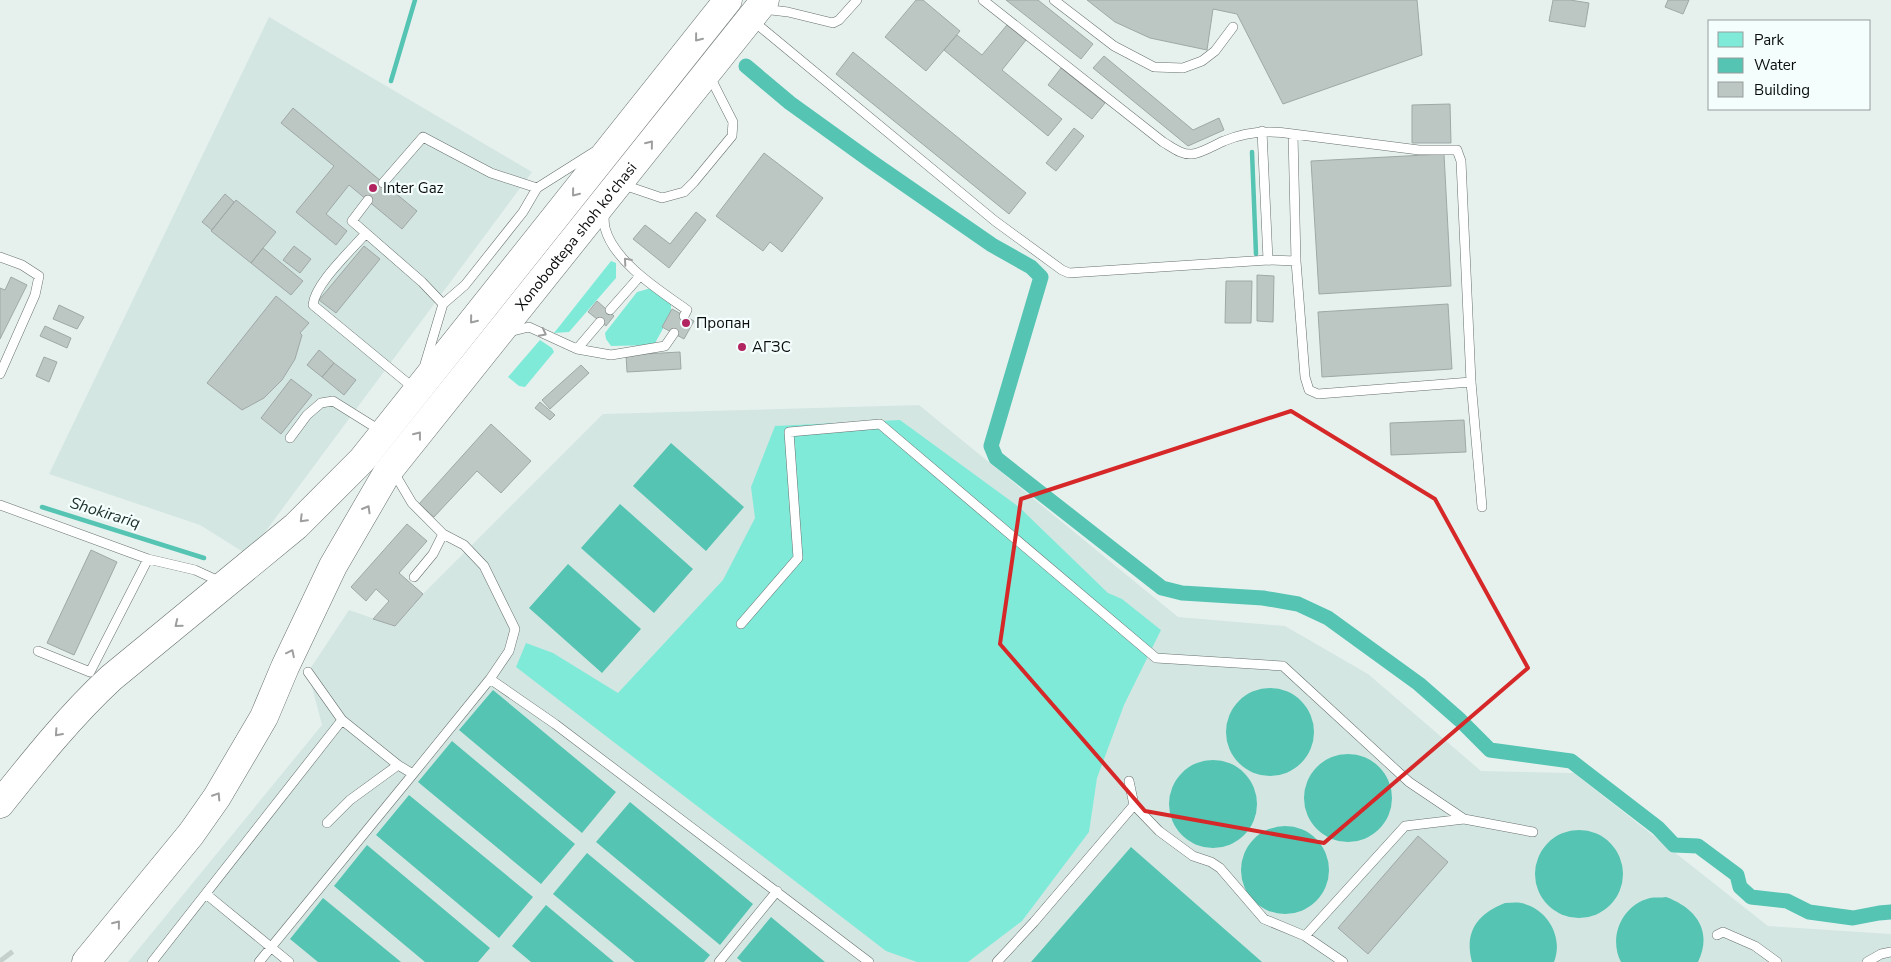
<svg xmlns="http://www.w3.org/2000/svg" width="1891" height="962" viewBox="0 0 1891 962" font-family="'Nunito Sans',sans-serif">
	<rect width="100%" height="100%" fill="#e6f1ee"/>
	<path fill="#d3e6e2" d="M269,17l263,155 -284,383 -48,-30 -151,-51z
		M919,405l259,212 107,9 83,48 113,97 93,2 194,153 123,8v28h-1763l194,-237 -14,-53 41,-62 46,16 28,-32 180,-180z"/>
	<path fill="#80ead9" d="M611,261l5,2v15l-47,54 -15,1z
		M651,288l20,15v11l-17,31 -43,1 -5,-7 -1,-6 32,-41z
		M540,340l12,8 2,4 -29,35 -6,-1 -11,-9z
		M900,420l119,87 89,86 14,6 39,31 -37,75 -27,73 -8,54 -67,89 -54,41h-51l-31,-11 -370,-284 10,-24 27,10 65,40 105,-113 32,-62 -4,-31 24,-61z"/>
	<path fill="#55c4b3" d="M671,443l73,64 -38,44 -73,-65z
		M620,504l73,65 -39,44 -73,-65z
		M568,564l73,65 -39,44 -73,-65z
		M1226 732a44 44 0 1 1 88 0a44 44 0 1 1-88 0Z
		M493,690l123,102 -34,41 -123,-103z
		M452,741l123,103 -34,40 -123,-102z
		M1304 798a44 44 0 1 1 88 0a44 44 0 1 1-88 0Z
		M1169 804a44 44 0 1 1 88 0a44 44 0 1 1-88 0Z
		M409,795l124,102 -34,41 -123,-103z
		M630,802l123,102 -33,41 -124,-103z
		M1241 870a44 44 0 1 1 88 0a44 44 0 1 1-88 0Z
		M1535 874a44 44 0 1 1 88 0a44 44 0 1 1-88 0Z
		M367,845l123,103 -12,14h-53l-91,-76z
		M1131,847l131,115h-231z
		M587,853l123,102 -6,7h-69l-82,-68z
		M1666,897c30,11 47,34 32,65h-77c-13,-25 1,-57 29,-64 5,-1 11,0 16,-1z
		M323,898l78,64h-83l-28,-23z
		M1505,903c5,0 11,-1 16,0 26,5 43,34 33,59h-82c-8,-30 5,-48 33,-59z
		M546,905l68,57h-83l-19,-16z
		M771,917l54,45h-83l-5,-4z"/>
	<g fill="none" stroke-linecap="round" stroke-linejoin="round">
		<path stroke="#55c4b3" stroke-width="4.5" d="M391,81l24,-81
			M1252,152l4,102
			M42,507l162,51"/>
		<path stroke="#55c4b3" stroke-width="15" d="M746,66l44,37 82,59 120,83 39,22 10,10 -50,169 5,12 166,130 20,5 81,5 35,6 30,14 91,66 41,36 30,30 81,11 87,67 16,17 24,1 39,29 3,12 11,10 36,4 22,11 44,6 26,-5 12,-1"/>
	</g>
	<path fill="#bcc6c3" stroke="#9fa8a6" d="M916,0h7l37,31 -34,40 -41,-34z
		M1006,0h32l55,44 -12,15z
		M1087,0h330l5,55 -139,49 -46,-90 -24,-5 -6,41 -57,-12 -35,-16z
		M1553,0h17l19,3 -4,24 -36,-6z
		M1668,0h21l-6,14 -18,-7z
		M1007,25l19,15 -24,30 60,49 -14,17 -104,-86 13,-15 25,20z
		M853,52l173,141 -17,21 -173,-140z
		M1104,56l89,74 26,-12 5,12 -36,16 -95,-78z
		M1061,68l44,35 -13,16 -44,-34z
		M1450,104l1,39h-39v-38z
		M293,108l124,103 -15,18 -53,-44 -23,29 21,17 -11,14 -40,-33 38,-46 -53,-43z
		M1074,128l10,8 -28,35 -10,-8z
		M764,153l59,45 -41,54 -12,-10 -7,9 -47,-35z
		M1444,154l7,132 -132,8 -8,-133z
		M225,194l9,8 -22,28 -10,-8z
		M236,200l40,32 -25,31 -40,-32z
		M696,212l10,8 -37,48 -36,-29 12,-14 25,19z
		M294,246l17,13 -11,14 -17,-13z
		M364,246l16,13 -44,54 -17,-13z
		M263,248l40,33 -12,14 -40,-32z
		M1257,275l17,1 -1,46 -16,-1z
		M11,277l16,8 -27,54v-51l5,2z
		M1226,281h26l-1,42h-26z
		M276,296l33,27 -9,10 2,2 -7,24 -13,21 -18,18 -22,12 -35,-27z
		M597,301l17,15 -8,10 -18,-14z
		M1448,304l4,65 -130,8 -4,-65z
		M59,305l25,12 -7,12 -24,-10z
		M672,309l22,12 -10,18 -22,-12z
		M45,326l26,12 -4,10 -27,-12z
		M319,350l15,13 -12,14 -15,-12z
		M680,352l1,17 -54,3 -1,-17z
		M44,357l13,5 -8,20 -13,-6z
		M334,363l22,17 -12,15 -22,-18z
		M581,365l8,8 -39,36 -8,-9z
		M291,379l21,16 -31,39 -20,-16z
		M540,402l15,13 -5,5 -15,-12z
		M1464,420l2,32 -75,3 -1,-32z
		M491,424l40,37 -30,32 -24,-22 -43,46 -15,-13z
		M407,524l20,17 -28,32 24,21 -28,32 -22,-7 16,-18 -13,-12 -10,12 -15,-14z
		M91,550l26,12 -43,93 -27,-12z
		M1418,836l30,26 -80,92 -30,-26z"/>
	<g fill="none" stroke-linecap="round" stroke-linejoin="round">
		<path stroke="#c5cfcc" stroke-width="28" stroke-dasharray="28 14" stroke-linecap="butt" d="M0,958l3,4"/>
		<g stroke="#67706e" stroke-width="10">
			<path id="service" d="M1054,0l60,46 40,21 29,1 19,-7 13,-10 18,-24
				M763,9l25,3 45,11 6,-3 18,-20
				M752,20l243,201 67,49 7,3 199,-13 28,1 -3,-127c-24,-4 -46,-3 -69,7 -10,4 -22,12 -32,13 -11,1 -20,-7 -29,-12l-180,-142
				M1262,131l6,129
				M1293,134l126,16h38l4,11 10,221 11,125
				M383,183l40,-46 68,36 46,15 57,-36
				M621,184l41,14 22,-6 10,-10 38,-46 1,-14 -24,-47
				M368,200l-16,21 70,61 21,22 -18,60
				M604,212c0,5 0,11 1,16 9,34 54,62 82,82l-3,6
				M366,233c-15,18 -51,50 -53,72l103,85
				M0,257l22,8 17,11 -4,19 -35,79
				M1296,261l9,116 4,13 9,4 153,-12
				M443,304l22,-19 58,-73 14,-24
				M610,310l30,-34
				M509,332l20,-5 48,22 34,6 54,-9 9,-13
				M577,349l23,-27
				M290,438l17,-23 14,-12 12,-2 48,30
				M393,471l19,32 31,31 -10,20 -19,23
				M0,505l148,54 47,11 26,12
				M443,534l21,11 20,21 31,63 -6,22 -19,28
				M741,624l57,-66 -9,-126 91,-8 276,234 127,8 126,116 55,37 69,13
				M38,651l52,21 58,-113
				M308,672l34,48 56,45 15,9 77,-95 65,45 314,238
				M1129,781l5,24 25,26 34,25 18,6 9,6 44,51 41,17 38,26
				M327,823l23,-23 48,-35
				M206,894l83,68
				M1717,935l6,-3 32,14 22,16
				M1305,936l100,-110 59,-7
				M152,962l190,-242
				M259,962l154,-188
				M719,962l58,-71
				M997,962l37,-40 100,-117
				M1867,962l14,-8 10,-2"/>
		</g>
		<g stroke="#67706e" stroke-width="29">
			<g id="trunk">
				<path d="M0,804c35,-44 70,-88 111,-126l185,-152 66,-66 366,-460"/>
				<path id="s1" d="M86,962l105,-128 26,-37 47,-80 21,-50 48,-101 54,-93 378,-473"/>
			</g>
		</g>
		<use href="#service" stroke="#fff" stroke-width="9"/>
		<use href="#trunk" stroke="#fff" stroke-width="28"/>
	</g>
	<defs><path id="oneway-chevron" d="M-2-3.5L2.5 0L-2 3.5" fill="none" stroke-width="1.6" stroke-linecap="round" stroke-linejoin="round" transform="scale(1.25)"/></defs>
	<g stroke="#9d9e9e">
		<use href="#oneway-chevron" transform="translate(698 38) rotate(129)"/>
		<use href="#oneway-chevron" transform="translate(650 144) rotate(-51)"/>
		<use href="#oneway-chevron" transform="translate(575 193) rotate(129)"/>
		<use href="#oneway-chevron" transform="translate(627 261) rotate(-131)"/>
		<use href="#oneway-chevron" transform="translate(473 320) rotate(129)"/>
		<use href="#oneway-chevron" transform="translate(543 333) rotate(27)"/>
		<use href="#oneway-chevron" transform="translate(418 435) rotate(-52)"/>
		<use href="#oneway-chevron" transform="translate(367 509) rotate(-60)"/>
		<use href="#oneway-chevron" transform="translate(303 519) rotate(135)"/>
		<use href="#oneway-chevron" transform="translate(178 624) rotate(141)"/>
		<use href="#oneway-chevron" transform="translate(291 653) rotate(-64)"/>
		<use href="#oneway-chevron" transform="translate(58 733) rotate(132)"/>
		<use href="#oneway-chevron" transform="translate(217 796) rotate(-57)"/>
		<use href="#oneway-chevron" transform="translate(117 924) rotate(-51)"/>
	</g>
	<path fill="none" stroke="#d62828" stroke-width="4" stroke-linejoin="round" d="M1291,411l144,88 93,169 -204,175 -179,-32 -145,-167 21,-145z"/>
	<g fill="#b12460" stroke="#f4fefc" stroke-width="2">
		<circle cx="373" cy="188" r="5"/>
		<circle cx="686" cy="323" r="5"/>
		<circle cx="742" cy="347" r="5"/>
	</g>
	<g text-anchor="middle" dominant-baseline="central" stroke-width="4.5" stroke-linejoin="round" paint-order="stroke">
		<g font-size="15" fill="#0a0d0c" stroke="#f4fefc" text-anchor="start">
			<text x="383" y="188">Inter Gaz</text>
			<text x="696" y="323">Пропан</text>
			<text x="752" y="347">АГЗС</text>
		</g>
		<g font-size="15" fill="#0a0d0c" stroke="#f4fefc">
			<text stroke="none"><textPath href="#s1" startOffset="880">Xonobodtepa shoh ko'chasi</textPath></text>
		</g>
		<g font-size="16" font-style="italic" fill="#1b2f2b" stroke="#f4fefc">
			<text transform="translate(105 513) rotate(17)">Shokirariq</text>
		</g>
	</g>
	<rect x="1708" y="20" width="162" height="90" fill="#f4fefc" stroke="#969e9c"/>
	<rect x="1718" y="32" width="25" height="15" fill="#80ead9" stroke="#969e9c"/>
	<text x="1754" y="45" font-size="15" fill="#0a0d0c">Park</text>
	<rect x="1718" y="58" width="25" height="15" fill="#55c4b3" stroke="#969e9c"/>
	<text x="1754" y="70" font-size="15" fill="#0a0d0c">Water</text>
	<rect x="1718" y="82" width="25" height="15" fill="#bcc6c3" stroke="#969e9c"/>
	<text x="1754" y="95" font-size="15" fill="#0a0d0c">Building</text>
</svg>
